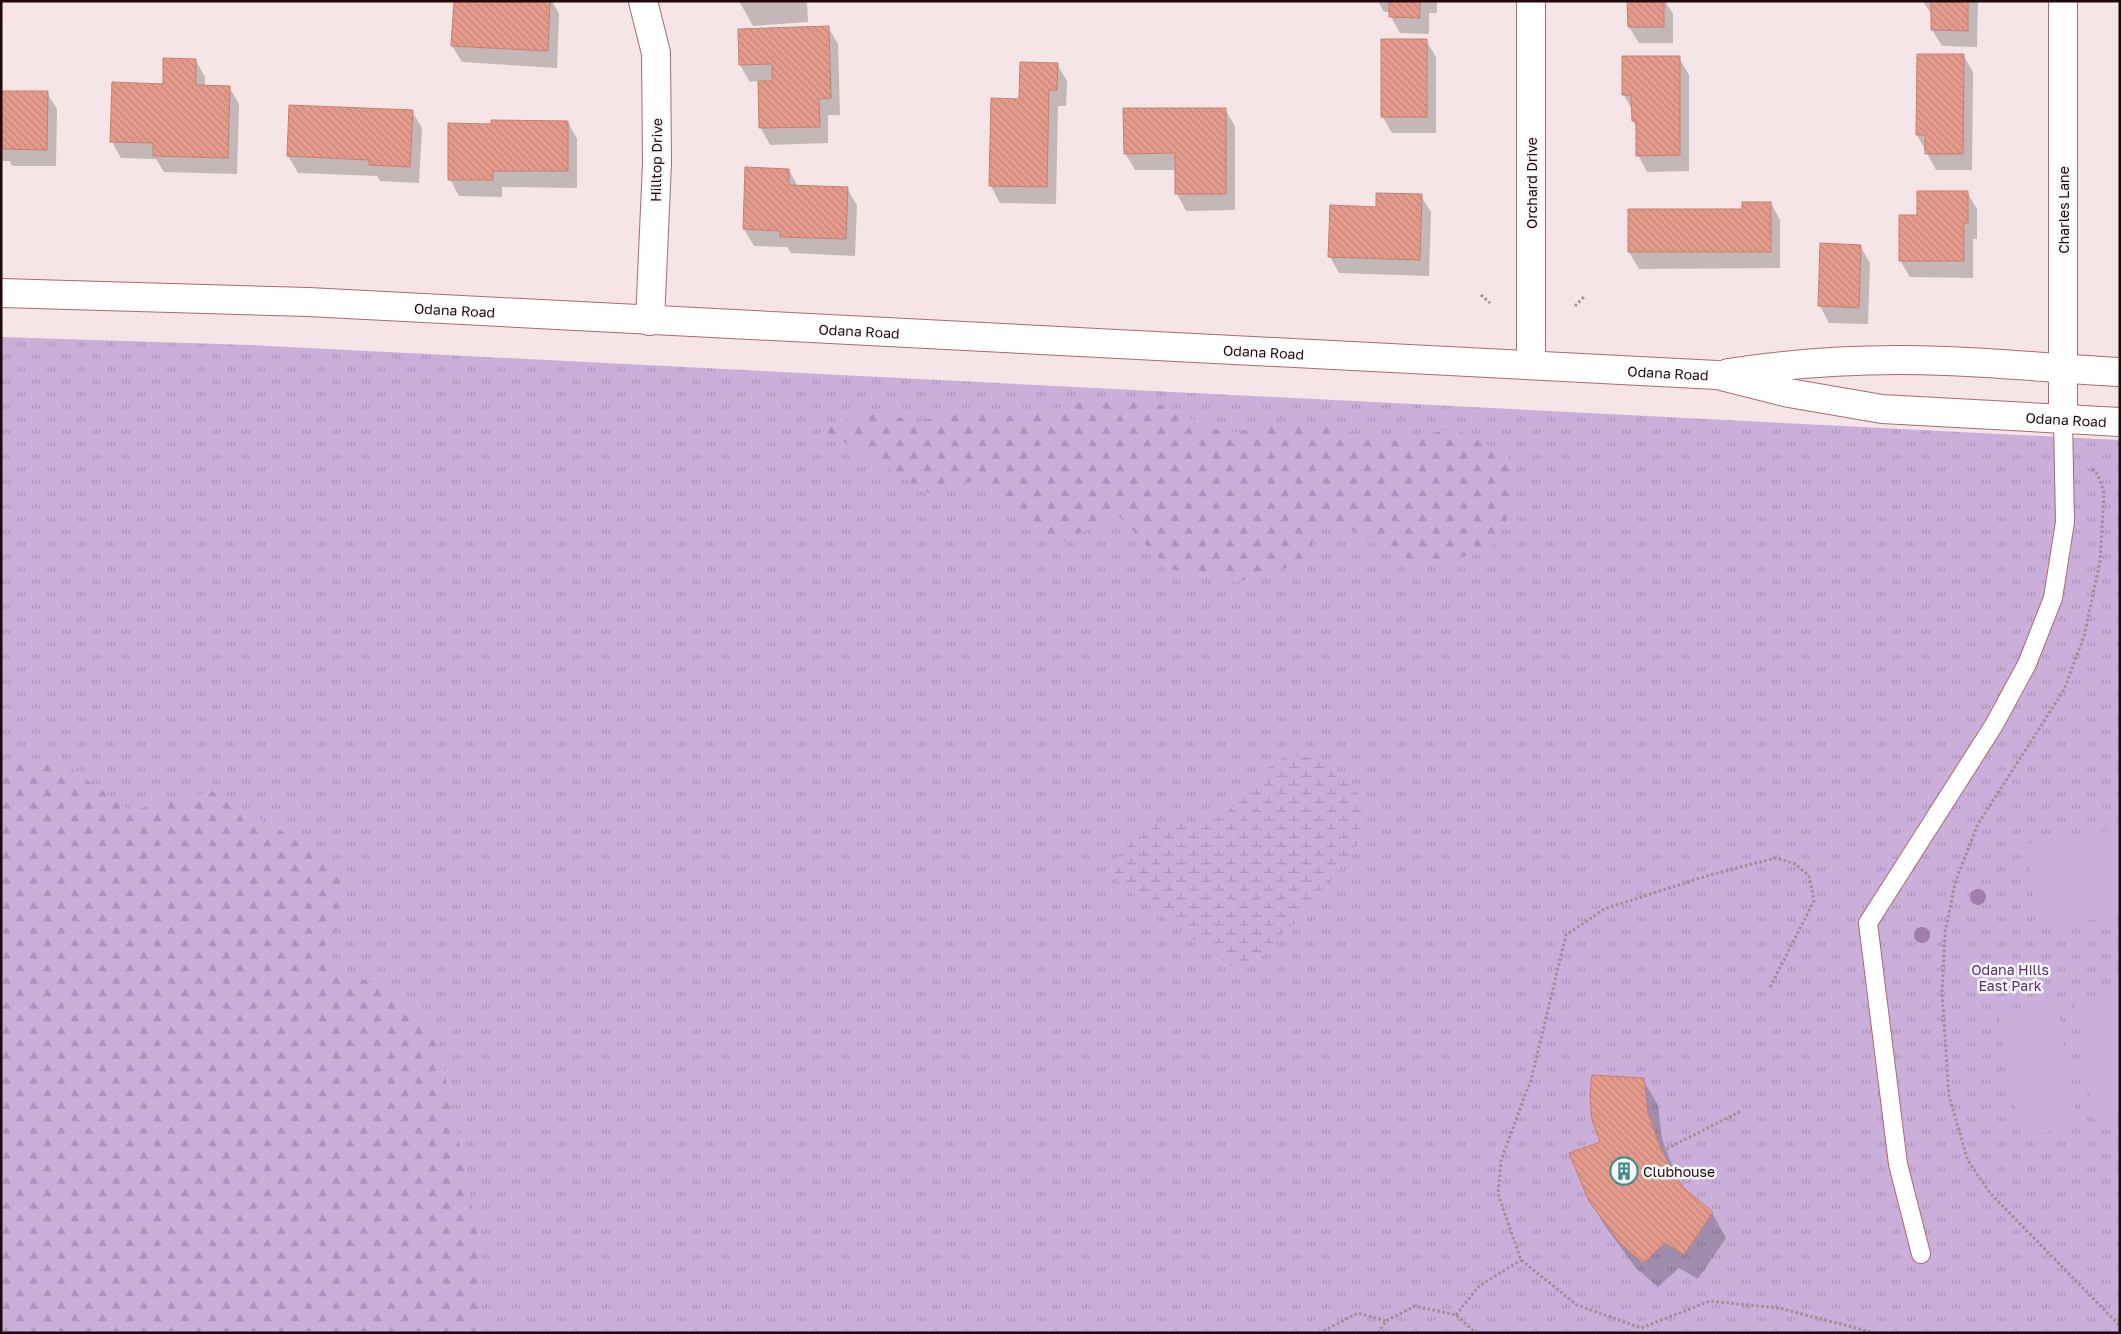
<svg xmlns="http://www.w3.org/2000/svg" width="2121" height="1334" viewBox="0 0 2121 1334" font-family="'Golos Text',sans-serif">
	<defs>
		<pattern id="grass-tufts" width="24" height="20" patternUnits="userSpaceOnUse" patternTransform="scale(1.25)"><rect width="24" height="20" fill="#c9afd9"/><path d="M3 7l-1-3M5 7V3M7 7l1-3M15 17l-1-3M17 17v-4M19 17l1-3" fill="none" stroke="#ac95b9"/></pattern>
		<pattern id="forest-firs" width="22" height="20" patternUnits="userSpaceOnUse" patternTransform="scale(1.25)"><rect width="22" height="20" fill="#c9afd9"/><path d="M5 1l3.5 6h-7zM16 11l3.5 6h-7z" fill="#ac95b9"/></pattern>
		<pattern id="wetland-marsh" width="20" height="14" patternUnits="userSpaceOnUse" patternTransform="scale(1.25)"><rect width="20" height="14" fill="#c9afd9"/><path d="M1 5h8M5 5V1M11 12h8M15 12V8" fill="none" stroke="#ac95b9"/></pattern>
		<pattern id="building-back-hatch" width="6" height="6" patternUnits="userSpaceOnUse" patternTransform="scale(1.25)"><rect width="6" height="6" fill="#e59c8d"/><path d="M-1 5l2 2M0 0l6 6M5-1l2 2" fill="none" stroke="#c48578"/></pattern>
	</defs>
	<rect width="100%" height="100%" fill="#f6e5e7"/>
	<path fill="url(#grass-tufts)" d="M1,337l249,8 1870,95v893h-2119z"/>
	<path fill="url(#forest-firs)" d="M1098,398l61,6 67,30 75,-15 86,23 66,-13 55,24 7,47 -18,43 -57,23 -46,-11 -71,-42 -17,49 -69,20 -68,-13 -51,-54 -64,31 -77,-67 -48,14 -105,-63 48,-20 47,13 36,-16 64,10z
		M55,757l75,54 82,-20 119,69 19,50 -35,49 70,30 51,43 43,206 -1,95h-477v-568z"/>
	<path fill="url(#wetland-marsh)" d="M1287,755c44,-2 88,37 75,83l-45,60 -19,23 -15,11 -14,18 -15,14 -18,4 -12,-5 -8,-11 -16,-8 -83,-63 -3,-13 8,-17 15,-21 17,-8 48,2 23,-10 34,-32 12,-17z"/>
	<path fill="#c9afd9" d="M2120,829v86l-81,13 -13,-84z
		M2120,991v128l-25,4 -21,-125z
		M2056,1002l21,125 -56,10 -23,-125z"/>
	<path fill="#0003" d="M455,1h97l7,13 -2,54 -95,-6 -10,-16z
		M739,1h68l1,21 -55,4z
		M1378,1h59v12h-8v21l-29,-1 -9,-16v-5h-7z
		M1629,1h36l8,13v29h-34l-10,-16z
		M1923,1h55l-1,46 -35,-1 -10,-16v-18h-2z
		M828,27l10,17 2,71h-12v28l-58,2 -9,-17 -2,-47 -9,1 -10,-17 -1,-35z
		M1426,40l10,17v76h-44l-10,-17z
		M1963,55l10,17 -1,98h-36l-19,-35z
		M1679,58l10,17v96l-42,1 -9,-17 -1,-26 -4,-8v-10l-10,-17z
		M196,61l9,16v9l24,1 10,17 -2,70 -73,-2 -8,-13 -35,-1 -9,-16z
		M1057,64l10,17 -1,25h-8l-2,98 -56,-1 -9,-17z
		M1,92l46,1 10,16 -1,57h-44l-2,-5h-9z
		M1225,109l10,17v84l-49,1 -9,-17 -1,-24h-41l-10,-17z
		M412,111l10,17 -3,55 -39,-2 -3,-5 -79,-3 -10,-17z
		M568,122l9,17v49l-75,-1v10l-43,-1 -9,-17 42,-54z
		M789,170l9,17 49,2 10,16 -2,51 -64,-3 -4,-6 -33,-1 -10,-17z
		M1967,192l10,17v30h-4v39l-63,-1 -10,-17 18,-44z
		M1421,196l10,16 -2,64 -90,-3 -9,-16 47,-49z
		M1771,203l9,17v48l-141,1 -10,-17 115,-42z
		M1821,245l39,1 10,17 -2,61 -39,-1 -9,-17z
		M1643,1080l15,25 4,34 17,45 33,29 14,25 -28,41 -19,-11 -21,19 -22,-19 -31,-42 -15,-26 11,-57z"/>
	<path fill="url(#building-back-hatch)" stroke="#c78071" d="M454,1h96l-2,50 -97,-5z
		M1389,1h31v17l-31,-1z
		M1627,1h37v26h-36z
		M1931,1h37v30l-37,-1z
		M829,26l2,72 -12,1 1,28 -61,1 -1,-47h14v-17l-33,1 -1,-36z
		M1381,39h46v78h-46z
		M1917,54h47l-1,100h-38v-19h-9z
		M1622,56h58v99l-44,1v-35h-4l-1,-26h-9z
		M163,58l33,1v26l34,1 -2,72 -75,-2v-13l-43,-1 2,-60 51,2z
		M1020,62l38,1 -1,27h-8l-2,97 -58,-1 2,-88 28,1z
		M1,91h47l-1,59 -46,-1z
		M289,105l124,5 -3,57 -41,-2v-5l-82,-4z
		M1123,108h103v86h-51v-41l-51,1z
		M491,120l77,1v50h-75v9h-45v-57l43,1z
		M745,167l44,2v16l59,2 -2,52 -66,-2v-6l-37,-2z
		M1917,191h51v32h-4v38h-65v-46h18z
		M1376,193l46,1 -2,66 -92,-3 2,-52 46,2z
		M1742,202h29v50h-143v-43h114z
		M1820,243l41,2 -2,63 -41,-2z
		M1592,1075l52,3 4,35 11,31 12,25 13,19 29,24 -29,43 -19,-12 -22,20 -23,-20 -31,-42 -20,-48 31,-11 -8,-22 -2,-25z"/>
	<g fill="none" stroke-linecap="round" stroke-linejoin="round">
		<g stroke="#ae6770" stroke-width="20">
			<path id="service" d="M1921,1254l-23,-90 -30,-241 126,-198 33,-61 26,-66 12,-76 -2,-103"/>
		</g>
		<g stroke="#ae6770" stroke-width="30">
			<path id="minor" d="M643,1l13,52 1,110 -7,158
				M1531,1v364
				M2063,419v-418"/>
		</g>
		<g stroke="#ae6770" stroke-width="30">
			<g id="tertiary">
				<path id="s1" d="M1,293l307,9 1409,73 72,18 93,16 238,13"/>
				<path d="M1728,373c72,-11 144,-15 217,-12 58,2 116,8 175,11"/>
			</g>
		</g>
		<path stroke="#a38e91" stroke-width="3" stroke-dasharray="2.5 2.5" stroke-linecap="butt" d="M1481,295l9,8
			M1575,306l9,-9
			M2092,469l6,6 6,18 -4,69 -16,74 -20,54 -86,134 -22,56 -11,52 -3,61 7,103 19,65 22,32 130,133
			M1770,987l44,-86 -5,-25 -14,-12 -19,-6 -63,16 -109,35 -38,26 -35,145 -30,80 -3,34 23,66 56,45 64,23 69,-27 69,7 96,25
			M1662,1151l79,-40
			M1456,1315l23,-29 42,-26
			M1319,1333l39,-20 28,8
			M1378,1333l8,-12 29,-15 41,9 20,18"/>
		<use href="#service" stroke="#fff" stroke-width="18"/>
		<use href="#minor" stroke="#fff" stroke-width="28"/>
		<use href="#tertiary" stroke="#fff" stroke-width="28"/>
	</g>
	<g fill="#a27eaa">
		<circle cx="1978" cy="897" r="8"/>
		<circle cx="1922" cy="935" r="8"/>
	</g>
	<defs>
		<g id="building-ring" transform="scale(1.4375)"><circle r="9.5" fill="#f7f7f7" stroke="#448c89" stroke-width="1.5"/><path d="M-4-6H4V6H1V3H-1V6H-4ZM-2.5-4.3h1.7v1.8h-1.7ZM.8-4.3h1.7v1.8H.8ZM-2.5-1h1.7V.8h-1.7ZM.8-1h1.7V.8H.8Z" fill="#448c89"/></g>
	</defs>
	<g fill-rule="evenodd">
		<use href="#building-ring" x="1624" y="1171"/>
	</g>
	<g text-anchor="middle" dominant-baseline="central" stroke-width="5" stroke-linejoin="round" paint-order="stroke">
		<g font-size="14" fill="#21070c" stroke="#f7f7f7">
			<text transform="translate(656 160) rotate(-89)">Hilltop Drive</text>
			<text transform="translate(1531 183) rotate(-90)">Orchard Drive</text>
			<text transform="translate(2063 210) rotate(-90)">Charles Lane</text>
			<text stroke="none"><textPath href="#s1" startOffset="454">Odana Road</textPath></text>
			<text stroke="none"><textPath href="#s1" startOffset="859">Odana Road</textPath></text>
			<text stroke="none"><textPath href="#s1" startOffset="1264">Odana Road</textPath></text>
			<text stroke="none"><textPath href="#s1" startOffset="1669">Odana Road</textPath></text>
			<text stroke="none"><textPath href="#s1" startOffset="2071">Odana Road</textPath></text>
		</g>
		<g font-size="14" fill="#5d2a78" stroke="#f7f7f7">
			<text x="2010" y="969">Odana Hills<tspan x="2010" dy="16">East Park</tspan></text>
		</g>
		<g font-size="14" fill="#21070c" stroke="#f7f7f7" text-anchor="start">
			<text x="1643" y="1171">Clubhouse</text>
		</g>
	</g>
	<rect width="2121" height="1334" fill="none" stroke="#21070c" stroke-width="5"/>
</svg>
